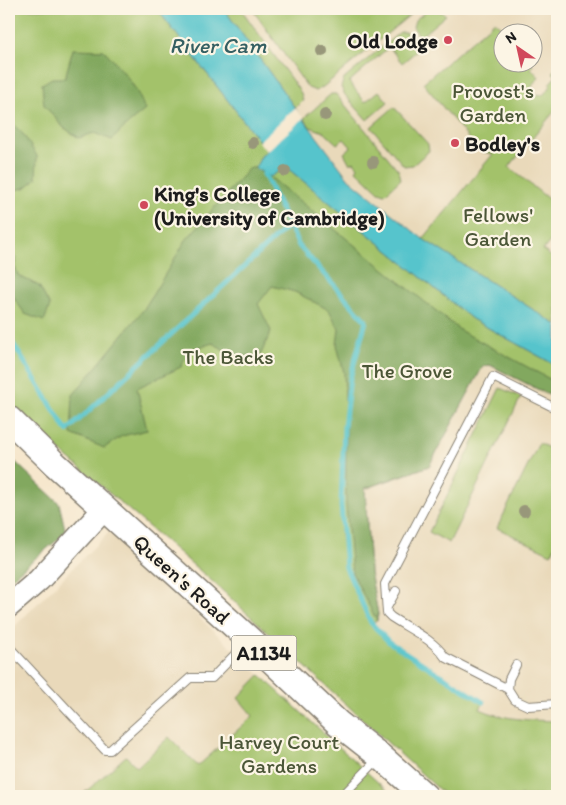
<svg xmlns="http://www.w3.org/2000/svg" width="566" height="805" viewBox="0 0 566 805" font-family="Itim,sans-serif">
	<rect width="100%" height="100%" fill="#fcf5e5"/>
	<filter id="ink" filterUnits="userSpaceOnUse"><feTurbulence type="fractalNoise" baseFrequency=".02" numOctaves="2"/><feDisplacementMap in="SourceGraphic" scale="10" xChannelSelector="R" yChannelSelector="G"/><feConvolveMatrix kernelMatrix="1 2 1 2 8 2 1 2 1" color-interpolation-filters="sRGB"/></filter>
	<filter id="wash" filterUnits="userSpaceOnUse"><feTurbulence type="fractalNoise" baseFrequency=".0096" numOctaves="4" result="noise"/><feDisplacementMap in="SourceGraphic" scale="20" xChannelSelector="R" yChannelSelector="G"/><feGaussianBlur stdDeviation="1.12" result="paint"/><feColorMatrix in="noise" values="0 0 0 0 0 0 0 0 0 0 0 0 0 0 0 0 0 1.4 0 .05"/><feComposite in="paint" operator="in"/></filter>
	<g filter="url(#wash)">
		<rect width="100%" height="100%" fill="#f6e7cd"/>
		<path fill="#e9d9ba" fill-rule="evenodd" d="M9,9h548v712l-25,-1 -30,-3 -10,-3 -12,-5 3,-8 -93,-60 -18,-19 -30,-117zM504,32h30v30h-30z
			M109,532l151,143 133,121h-384v-164z"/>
		<path fill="#a3c26a" stroke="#606f43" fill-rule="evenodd" d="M9,9h148l110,142 -5,4 -7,14 31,-2 186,152 85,47v33l-67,-34 -7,1 -54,100 -64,23 5,83 8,42 -1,7 -5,2 18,18 94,61 -4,7c24,11 51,11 77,12v75h-111l-233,-214 -204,-175zM342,512l4,48v1l-5,-26z
			M224,9h17l60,84 2,7 -8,8z
			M252,9h165l-94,78 -7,4 -8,-3z
			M429,9h7l10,6 -26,22 -7,-10 2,-7z
			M495,21l10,11h-1v30l27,1 2,2 -2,3 8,9 -7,8 2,9 9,1 8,-9 -2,-2 7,-8 -4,-4 5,-4v40l-48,59 48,39v27l-14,17 14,11v64l-134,-86 70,-85 -14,-3 -56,-68z
			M400,32h6l13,17 -17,14 -13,-16 -40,35 16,20 14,-11 9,11 -21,18 -22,-25 -4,-8 3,-8z
			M331,94h5l63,77 2,8 -16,15 -6,-2 -23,-22 2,-3 -4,-5 -4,2 -6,-11 7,-6 -7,-8 -7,5 -13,-12 -14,-5 -6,-9z
			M394,107l34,37 1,7 -16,14 -9,1 -33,-39z
			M500,388l21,9 -72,146 -20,-11z
			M539,443l18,9v91l-6,11 -54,-26z
			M260,675l133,121h-310l-1,-1 44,-39 11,11 32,-30 29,29 55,-50 -15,-18z"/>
		<path fill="#82a85e" stroke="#4f623d" d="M73,49l31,1c18,20 32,34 41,60l-16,13 -17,17 -18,-7 -15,5 -16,-11 -19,-22 -2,-21 10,-6h13z
			M9,120l14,14 14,22 -1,23 -11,9 -11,2 -3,8h-2z
			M249,168h6l15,9 191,154 96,52v16l-67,-34 -7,1 -54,100 -64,22 5,84 8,42 -1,7 -25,-48 -6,-69v-77l-2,-54 -7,-28 2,-16 -10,-19 -34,-18 -23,-6 -14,18 13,27 -11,25h-26l-21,-13 -24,7 -8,17 -44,21 10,42 -25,6 -18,12 -33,-14 2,-39 71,-86 42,-69z
			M9,256l8,2 -3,8 5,10 20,10 11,20 -6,15 -19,-7 -13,-19 -1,-13 -2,-3z
			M9,456l50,47 7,30 -57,47z"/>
		<path fill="#57c4cc" stroke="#3a7074" d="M157,9h67l71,99 54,71 74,60 134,86v41l-85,-47 -186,-152 -16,10 -15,-9 7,-13 5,-4z"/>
		<path fill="#f6e7cd" d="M295,108l9,10 -37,33 -9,-9z"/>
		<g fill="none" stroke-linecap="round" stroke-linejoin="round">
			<path stroke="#57c4cc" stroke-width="5" d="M289,225l10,21 67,75 -16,57 -6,49 -3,78 5,63 25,55 18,19 94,60
				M9,337l58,94 222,-206 -25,-51"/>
		</g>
	</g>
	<g filter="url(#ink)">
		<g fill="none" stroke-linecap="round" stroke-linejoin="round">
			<g stroke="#898274" stroke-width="10">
				<path id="lane" d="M387,607l9,-16
					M9,647l96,103h5l80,-72h22l36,-37
					M516,665l-7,14 -1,10 7,11 13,6 29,-2
					M508,689l-63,-32c-12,-18 -36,-28 -54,-40l-4,-4 -2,-29 108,-207 64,32
					M342,796l37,-38"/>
			</g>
			<g stroke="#898274" stroke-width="25">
				<path id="secondary" d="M9,606l30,-26 66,-72"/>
			</g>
			<g stroke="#898274" stroke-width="28">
				<path id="primary" d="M9,419l46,45 195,176 88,83 42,33 45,40"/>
			</g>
			<use href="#lane" stroke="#fff" stroke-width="8"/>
			<use href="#secondary" stroke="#fff" stroke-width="22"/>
			<use href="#primary" stroke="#fff" stroke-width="25"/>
		</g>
		<g fill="#98977a">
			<circle cx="322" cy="51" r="6"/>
			<circle cx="325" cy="115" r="6"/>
			<circle cx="253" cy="143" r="6"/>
			<circle cx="373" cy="162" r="6"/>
			<circle cx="285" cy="171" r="6"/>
			<circle cx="524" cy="511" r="6"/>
		</g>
	</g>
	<g fill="#d1495b" stroke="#fcf5e5" stroke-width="2">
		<circle cx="448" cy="40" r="5"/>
		<circle cx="455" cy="143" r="5"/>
		<circle cx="144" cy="205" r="5"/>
	</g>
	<g text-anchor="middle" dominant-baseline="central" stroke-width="4.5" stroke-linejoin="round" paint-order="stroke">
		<rect fill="#fcf5e5" stroke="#5f5d58" stroke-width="1" x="231.5" y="635.5" width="65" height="35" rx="4"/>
		<g font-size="20" font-weight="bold" fill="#1c1c1c">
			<text x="264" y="653">A1134</text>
		</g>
		<g font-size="21" font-weight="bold" fill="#1c1c1c" stroke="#fcf5e5" text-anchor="start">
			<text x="438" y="40" text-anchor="end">Old Lodge</text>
			<text x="465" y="143">Bodley's</text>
			<text x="154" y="193">King's College<tspan x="154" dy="24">(University of Cambridge)</tspan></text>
		</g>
		<g font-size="21" fill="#4b5637" stroke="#fcf5e5">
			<text x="493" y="90">Provost's<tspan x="493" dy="24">Garden</tspan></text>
			<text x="498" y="214">Fellows'<tspan x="498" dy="24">Garden</tspan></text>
			<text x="228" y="356">The Backs</text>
			<text x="407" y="370">The Grove</text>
			<text x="279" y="741">Harvey Court<tspan x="279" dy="24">Gardens</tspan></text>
		</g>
		<g font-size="21" fill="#1c1c1c" stroke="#fcf5e5">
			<text transform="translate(182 579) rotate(42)">Queen's Road</text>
		</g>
		<g font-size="22" font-style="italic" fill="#345f62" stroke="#fcf5e5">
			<text x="218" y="45">River Cam</text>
		</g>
	</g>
	<rect width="566" height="805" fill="none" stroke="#fcf5e5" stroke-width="30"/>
	<g transform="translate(518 48) rotate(326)"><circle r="24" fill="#fcf5e5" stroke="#a29e95"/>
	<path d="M0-4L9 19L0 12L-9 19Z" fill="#d1495b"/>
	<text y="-8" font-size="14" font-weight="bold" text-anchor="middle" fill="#1c1c1c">N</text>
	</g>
</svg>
